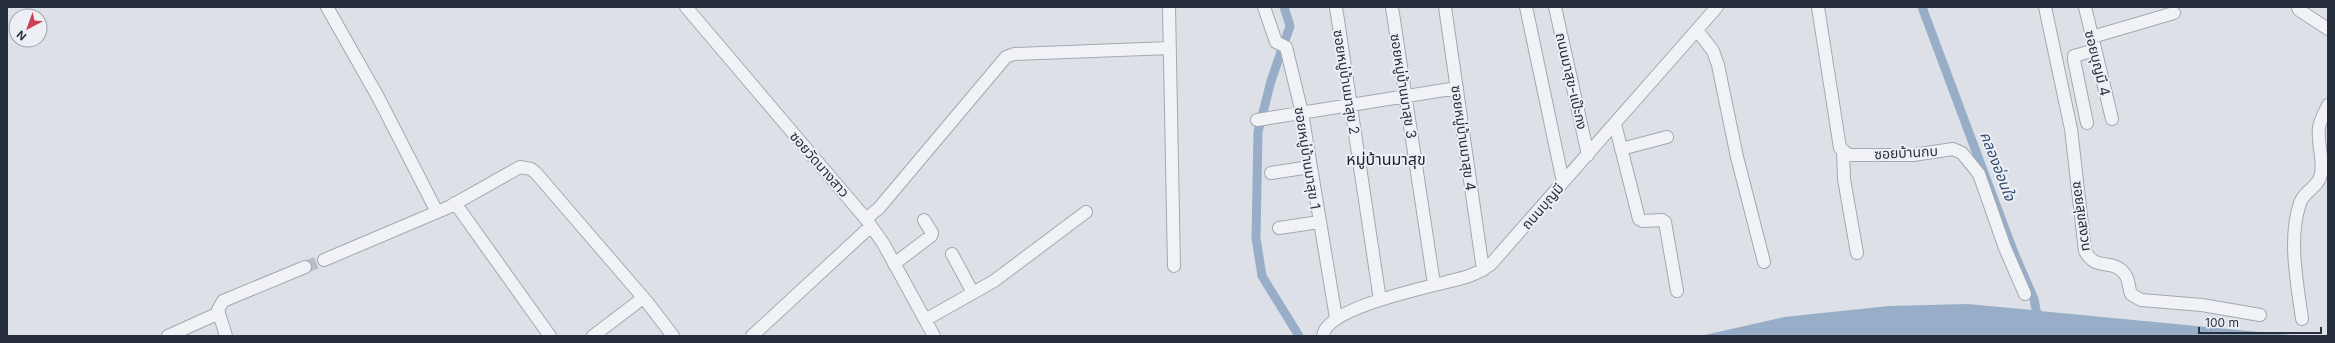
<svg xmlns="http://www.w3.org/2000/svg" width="2335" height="343" viewBox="0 0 2335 343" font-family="Inter,'Noto Sans Thai',sans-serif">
	<rect width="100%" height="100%" fill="#dde1e7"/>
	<path fill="#98aec8" d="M1968,304l334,32h-602l84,-19 105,-11z"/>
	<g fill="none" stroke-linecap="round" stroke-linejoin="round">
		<path stroke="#98aec8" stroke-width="9" d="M1284,7l6,19 -19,55 -13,51 -2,106 6,38 37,60
			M1922,7l92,246 20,46 7,37"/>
		<path stroke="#b9bdc5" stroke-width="12" stroke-dasharray="12 6" stroke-linecap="butt" d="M305,267l19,-7"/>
		<g stroke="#a3a8b1" stroke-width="14">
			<path id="minor" d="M327,7l51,90 59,115
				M686,7l180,212 17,24 51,93
				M1169,7l5,259
				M1264,7l12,35 10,5 16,66 34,205
				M1336,7l44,293
				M1392,7l42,277
				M1445,7l38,263
				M1526,7l37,175
				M1555,7l33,148
				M1818,7l22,141 9,7h64l40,-6 9,4 17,21 26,74 20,46
				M2045,7l26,122 14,122c11,21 27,7 39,22 6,7 4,14 7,21l10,6 61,5 58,10
				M2085,7l27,112
				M2298,7l1,3 29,19
				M1697,30l16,21 5,14 19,92 27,105
				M2092,37l82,-24
				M1257,120l200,-32
				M2087,123l-13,-63v-4l21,-6
				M1615,124l24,95 4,2 19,-1 3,2 12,69
				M1621,149l46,-12
				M1843,152l1,27 13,74
				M1271,173l39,-6
				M455,203l95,133
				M866,219l13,-11 127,-151 8,-3 156,-6
				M1279,228l40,-6
				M952,254l21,39
				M324,260l125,-53 71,-40 11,2 5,4 111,129 26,34
				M894,264l37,-28 1,-3 -8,-13
				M2302,319c-5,-37 -14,-80 -2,-116 4,-12 19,-16 21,-29 3,-16 -4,-30 -2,-46 1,-8 6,-16 9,-23
				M925,320l69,-39 92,-69
				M168,336l51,-23
				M226,336l-8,-26 5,-9 82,-34
				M593,336l50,-38
				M752,336l119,-110
				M1323,336c3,-31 119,-51 146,-60 8,-3 15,-7 22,-12l226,-257"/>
		</g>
		<use href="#minor" stroke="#f0f2f5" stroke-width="12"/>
	</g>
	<g text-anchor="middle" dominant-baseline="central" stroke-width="4" stroke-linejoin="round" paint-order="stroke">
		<g font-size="14" fill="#272f3e" stroke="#ecf0f5">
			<text transform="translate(2098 63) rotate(76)">ซอยบุญมี 4</text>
			<text transform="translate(1572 81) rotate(77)">ถนนมาสุข-แป๊ะกง</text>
			<text transform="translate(1347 82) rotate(81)">ซอยหมู่บ้านมาสุข 2</text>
			<text transform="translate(1404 86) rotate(81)">ซอยหมู่บ้านมาสุข 3</text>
			<text transform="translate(1464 138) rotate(82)">ซอยหมู่บ้านมาสุข 4</text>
			<text transform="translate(1906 152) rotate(-3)">ซอยบ้านกบ</text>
			<text transform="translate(1308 158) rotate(81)">ซอยหมู่บ้านมาสุข 1</text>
			<text transform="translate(820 164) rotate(49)">ซอยวัดนางสาว</text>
			<text transform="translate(1542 206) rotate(-49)">ถนนบุญมี</text>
			<text transform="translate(2083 216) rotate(82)">ซอยสุขสงวน</text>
		</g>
		<g font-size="15" font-style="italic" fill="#314d71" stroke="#ecf0f5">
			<text transform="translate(1998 166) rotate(69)">คลองอ่อนใจ</text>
		</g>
		<g font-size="16" fill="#19202e" stroke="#ecf0f5">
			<text x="1386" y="159">หมู่บ้านมาสุข</text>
		</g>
	</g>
	<rect width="2335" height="343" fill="none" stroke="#272f3e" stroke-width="16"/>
	<g transform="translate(28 28) rotate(221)"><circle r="19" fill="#ecf0f5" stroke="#9da3ac"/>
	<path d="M0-3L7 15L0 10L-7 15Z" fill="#ce4154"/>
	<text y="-6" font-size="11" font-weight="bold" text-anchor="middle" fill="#272f3e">N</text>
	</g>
	<path d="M2199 327v6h122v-6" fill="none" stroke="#272f3e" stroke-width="2"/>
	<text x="2205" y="327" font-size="12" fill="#272f3e" stroke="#ecf0f5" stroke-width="3" paint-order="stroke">100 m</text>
</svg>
